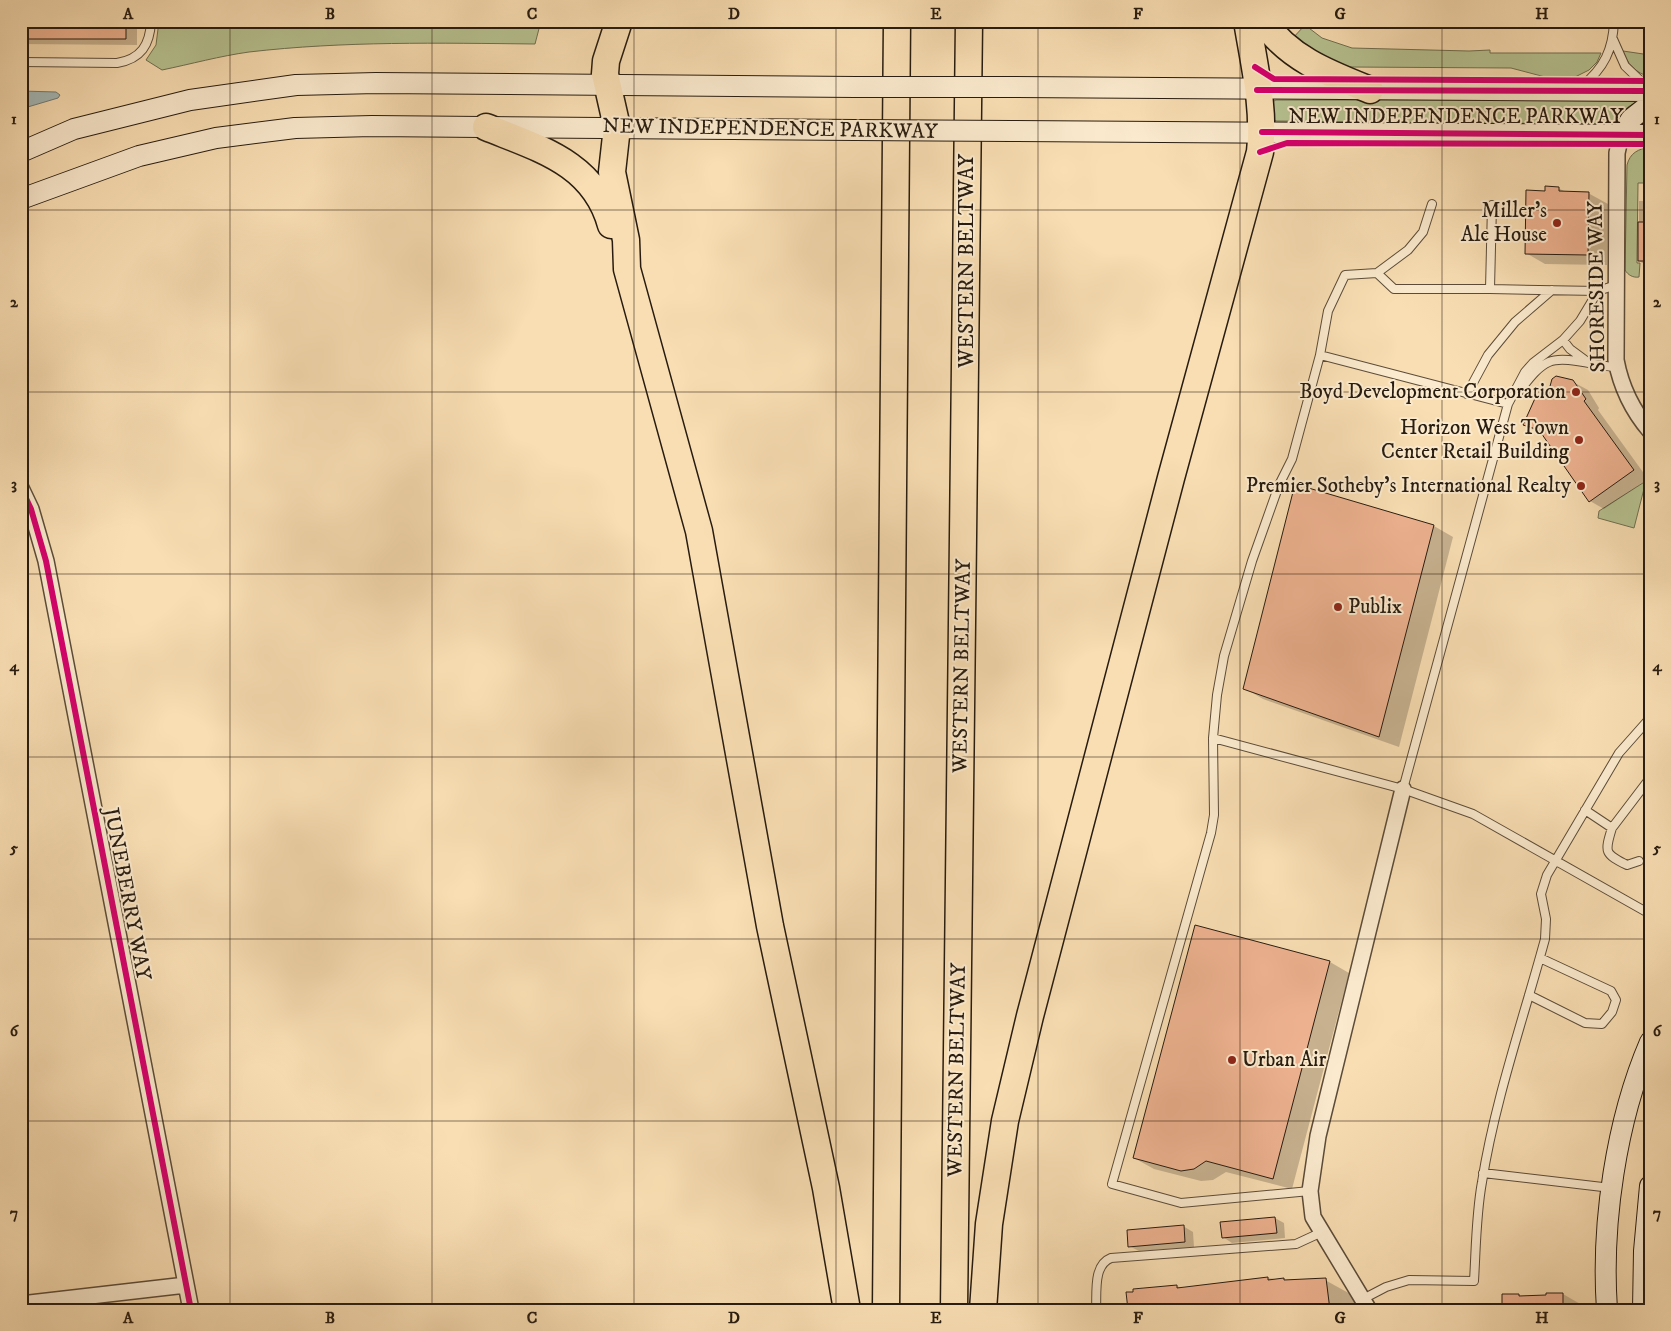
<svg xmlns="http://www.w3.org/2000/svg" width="1671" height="1331" viewBox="0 0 1671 1331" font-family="'IM FELL DW Pica',serif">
	<rect width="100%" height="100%" fill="#f9deb3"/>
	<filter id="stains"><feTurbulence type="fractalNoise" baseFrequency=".004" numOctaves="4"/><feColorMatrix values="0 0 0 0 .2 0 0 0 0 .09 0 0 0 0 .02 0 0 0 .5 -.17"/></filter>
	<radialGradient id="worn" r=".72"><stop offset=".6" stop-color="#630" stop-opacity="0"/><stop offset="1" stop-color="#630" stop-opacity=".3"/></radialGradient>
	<path fill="#b7c291" stroke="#706f50" d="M159,21h382l-6,23c-96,-1 -191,-3 -286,8 -29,4 -58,12 -87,18l-16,-10 10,-15z
		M1305,25l17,13 30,10 117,3 21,-1v3h111l-4,9 -8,8 -16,8h-24l-38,-10 -161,-1 -9,-1 -50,-26z
		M1623,51l27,4v22c-14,-4 -23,-13 -27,-26z
		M1276,100h364l-12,7 -17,17 -334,-3 -5,-1v-18z
		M1650,147v36h-12l-1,75v5h3l-1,14c-6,1 -11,-2 -14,-7l2,-105c3,-12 11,-16 23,-18z
		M1646,481l-12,47 -36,-10 1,-7z"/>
	<path fill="#a3b9b8" stroke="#727a75" d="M21,91l35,1 4,3 -2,3 -37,11z"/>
	<path fill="#0003" d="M21,21h116v24l-116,-1z
		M1558,188l8,4 22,1 20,11 -1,61 -62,-1 -19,-11z
		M1639,201h11v66l-11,-6z
		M1573,382l15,8 11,18 -1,2 50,69 -44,30 -14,-8 -46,-66 -20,-10 24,-27z
		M1650,488v38l-6,-3z
		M1434,526l19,11 -54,210 -136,-48 -19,-11z
		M1330,962l19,11 -57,216 -66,-17 -13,8 -12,1 -47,-12 -20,-11z
		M1275,1218l9,5 1,15 -53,5 -9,-6z
		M1183,1226l10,6 1,15 -55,4 -10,-5z
		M1268,1278l19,3 38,-1 29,16 2,14h-227l48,-24 4,2z
		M1563,1294l19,11v5h-79l16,-15 3,2z"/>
	<path fill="#eeb290" stroke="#281c10" d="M21,21l105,1v17h-105z
		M1545,186l14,1v4l30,1 -1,63 -63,-1 1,-64 19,1z
		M1638,222h12v39h-12z
		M1556,376l17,4 13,19 -2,2 50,69 -45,32 -50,-72 -16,-5 14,-31 10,3 5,-18z
		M1295,484l139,41 -55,212 -136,-48z
		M1195,925l135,36 -57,218 -67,-18 -12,8 -13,2 -48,-13z
		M1275,1217l2,16 -55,5 -2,-16z
		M1184,1225l1,17 -57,5 -1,-17z
		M1268,1277v3l16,-2v2l42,-2 4,32h-202l-2,-18h7v-3l44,-4v3z
		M1546,1293h17v15l-61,2v-16h17v2l27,-1z"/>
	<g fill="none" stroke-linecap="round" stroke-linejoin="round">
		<g stroke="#5c4c39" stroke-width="10">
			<path id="lane" d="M1613,39l12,27 22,21
				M21,62l96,1c24,-4 33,-18 34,-42
				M1582,86c22,-18 31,-36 32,-65
				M1492,205l-2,84 108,2
				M1377,273l17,16h96
				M1563,340l7,9 19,14
				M1320,355l8,-44 17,-36 32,-2 31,-23 15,-18 9,-28
				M1467,394l21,-39 27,-33 37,-32
				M1516,395c9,-10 19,-27 33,-33 16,-7 50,5 68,5
				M1508,404l17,-32 8,-9 30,-23 17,-19 18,-30 18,-6
				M1213,738l190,51 70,25 177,100
				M1585,810l27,18 38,-50
				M1612,828c-8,25 -7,26 15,37l12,-4
				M1529,995l56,28 17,1 10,-12 4,-12 -5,-9 -71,-33
				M1483,1173l128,15
				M1310,1191l-129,12 -69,-19 99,-351 3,-18 -1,-77 4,-43 7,-39 28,-95 27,-76 13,-26 28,-104 188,49 -105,385
				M1363,1299l23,-12 23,-7 65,1c2,-33 2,-66 8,-99 13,-82 41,-162 63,-243l1,-20 -5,-25 6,-19 72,-122 31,-35
				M1096,1310c1,-18 -3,-45 15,-52l185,-14 26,-12"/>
		</g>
		<g stroke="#5c4c39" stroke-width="18">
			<path id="street" d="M1621,135l-4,18 -1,207c5,27 16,50 34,71
				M21,488l10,21 15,52 145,749
				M21,1304l165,-19
				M1369,1310l-56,-93 -3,-26 8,-55 85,-347"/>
		</g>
		<g stroke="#281c10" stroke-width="22">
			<path id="secondary" d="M1011,87l639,4
				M1011,131l639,4
				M1621,135l10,-16 19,-15
				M21,152l53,-23 116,-29 106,-15 80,-2 480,4
				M21,199l118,-43 77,-18 79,-10 77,-2 483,4
				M1607,1310c-6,-86 9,-189 43,-268
				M1643,1310l1,-59 6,-65"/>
		</g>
		<g stroke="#281c10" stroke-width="29">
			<path id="highway" d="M619,21l-13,40 -1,13 12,53 -5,45 14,68 1,29 72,262 71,395 56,262 21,122
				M1263,21c26,38 67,53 107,69
				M486,127c54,22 108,36 125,98
				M886,1310l11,-1289
				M954,1310l15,-1289
				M983,1310l6,-86 16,-103 25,-105 141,-538 89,-326c5,-43 -6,-88 -13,-131"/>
		</g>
		<use href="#lane" stroke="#fbeace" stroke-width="8"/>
		<use href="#street" stroke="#fbeace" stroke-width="15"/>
		<use href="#secondary" stroke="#fbeace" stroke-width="20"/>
		<use href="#highway" stroke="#f9deb3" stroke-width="26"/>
		<g stroke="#281c10" stroke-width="22" stroke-linecap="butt">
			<path id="secondary-bridge" d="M856,87h155
				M855,130l156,1"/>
		</g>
		<use href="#secondary-bridge" stroke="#fbeace" stroke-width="20"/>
		<g stroke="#fbeace" stroke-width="9">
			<path id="cycleway" d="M1255,67l19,12 376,2
				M1257,90l393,1
				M1262,132l388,3
				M1260,152l27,-9 363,1
				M21,488l10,21 15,52 145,749"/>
		</g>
		<use href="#cycleway" stroke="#d6006c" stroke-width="6"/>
	</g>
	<path fill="none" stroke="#281c10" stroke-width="1" stroke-opacity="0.55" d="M230,21v1289M432,21v1289M634,21v1289M836,21v1289M1038,21v1289M1240,21v1289M1442,21v1289M21,210h1629M21,392h1629M21,574h1629M21,757h1629M21,939h1629M21,1121h1629"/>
	<g fill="#8f2418" stroke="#fbeace" stroke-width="2">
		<circle cx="1557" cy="223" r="5"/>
		<circle cx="1576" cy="392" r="5"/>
		<circle cx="1579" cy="440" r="5"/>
		<circle cx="1581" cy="486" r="5"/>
		<circle cx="1338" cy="607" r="5"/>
		<circle cx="1232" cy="1060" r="5"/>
	</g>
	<g text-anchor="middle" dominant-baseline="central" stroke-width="4" stroke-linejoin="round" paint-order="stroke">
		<g font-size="21" fill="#281c10" stroke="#fbeace">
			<text x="1456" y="117">NEW INDEPENDENCE PARKWAY</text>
			<text transform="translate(770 129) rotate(1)">NEW INDEPENDENCE PARKWAY</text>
			<text transform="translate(967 261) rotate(-90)">WESTERN BELTWAY</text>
			<text transform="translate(1597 287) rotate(-91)">SHORESIDE WAY</text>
			<text transform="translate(962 666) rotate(-89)">WESTERN BELTWAY</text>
			<text transform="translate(127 894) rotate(79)">JUNEBERRY WAY</text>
			<text transform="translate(957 1070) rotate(-89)">WESTERN BELTWAY</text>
		</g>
		<g font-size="21" fill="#281c10" stroke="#fbeace" text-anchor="end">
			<text x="1547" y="211">Miller's<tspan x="1547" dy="24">Ale House</tspan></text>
			<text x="1566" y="392">Boyd Development Corporation</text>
			<text x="1569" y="428">Horizon West Town<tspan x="1569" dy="24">Center Retail Building</tspan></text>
			<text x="1571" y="486">Premier Sotheby's International Realty</text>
			<text x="1348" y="607" text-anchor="start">Publix</text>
			<text x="1242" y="1060" text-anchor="start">Urban Air</text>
		</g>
	</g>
	<rect width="1671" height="1331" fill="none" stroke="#f9deb3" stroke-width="55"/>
	<rect x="28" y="28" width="1616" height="1276" fill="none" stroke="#281c10" stroke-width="2"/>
	<g font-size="16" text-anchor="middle" font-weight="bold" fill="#281c10">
		<text x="128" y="19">A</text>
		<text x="330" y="19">B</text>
		<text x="532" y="19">C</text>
		<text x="734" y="19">D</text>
		<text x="936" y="19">E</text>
		<text x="1138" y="19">F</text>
		<text x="1340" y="19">G</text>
		<text x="1542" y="19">H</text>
		<text x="14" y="124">1</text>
		<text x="1657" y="124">1</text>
		<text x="14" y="307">2</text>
		<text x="1657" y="307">2</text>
		<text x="14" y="489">3</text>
		<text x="1657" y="489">3</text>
		<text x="14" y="671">4</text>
		<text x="1657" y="671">4</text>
		<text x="14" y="853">5</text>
		<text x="1657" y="853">5</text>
		<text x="14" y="1036">6</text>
		<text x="1657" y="1036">6</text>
		<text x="14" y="1218">7</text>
		<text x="1657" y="1218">7</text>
		<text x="128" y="1323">A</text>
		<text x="330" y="1323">B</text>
		<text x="532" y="1323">C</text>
		<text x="734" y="1323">D</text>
		<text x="936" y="1323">E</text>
		<text x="1138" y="1323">F</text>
		<text x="1340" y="1323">G</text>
		<text x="1542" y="1323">H</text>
	</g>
	<rect width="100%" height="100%" filter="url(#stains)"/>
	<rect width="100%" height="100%" fill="url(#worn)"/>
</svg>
